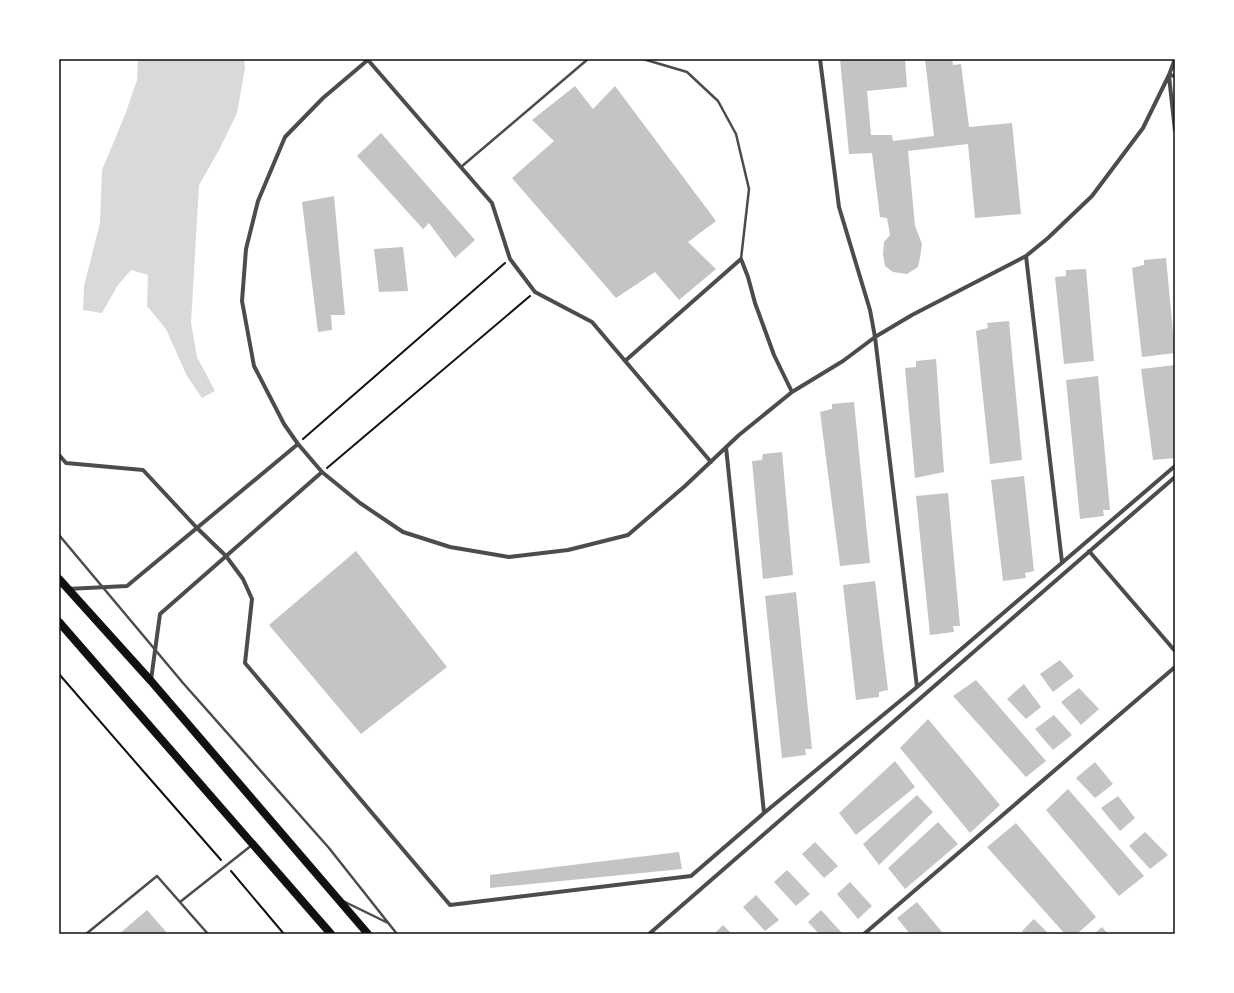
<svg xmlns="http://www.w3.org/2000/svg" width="1234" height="993" viewBox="0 0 1234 993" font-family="'Source Serif 4',serif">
	<rect width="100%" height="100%" fill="#fff"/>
	<path fill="#d9d9d9" d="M138,59h106l1,9 -8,45 -18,37 -20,35 -8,138 6,34 18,34 -13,7 -15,-22 -21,-47 -19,-23 1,-31 -17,-5 -13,15 -16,28 -19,-3 1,-24 16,-63 2,-53 23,-55 12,-35z"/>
	<path fill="#c4c4c4" d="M840,59h65l2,28 -40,4 4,44h21l1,6 41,-5 -9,-77h27l1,6 8,-1 8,63 43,-4 9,91 -46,4 -7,-74 -60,7 7,75 7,18 -2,14 -2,9 -11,7 -14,-2 -8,-6 -2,-12 1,-12 6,-7 -3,-17 -7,-1 -8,-64 -23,1z
		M575,86l18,23 22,-23 101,135 -28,21 28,27 -37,31 -24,-28 -39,26 -104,-120 42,-37 -22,-21z
		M381,133l94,107 -20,18 -26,-35 -6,6 -66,-73z
		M334,196l11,119h-14l1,15 -14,2 -16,-130z
		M403,247l5,44 -29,1 -5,-43z
		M1166,258l9,95 -33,4 -10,-89 12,-3v-5z
		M1086,269l8,92 -30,3 -9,-87 11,-1v-6z
		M1009,321l13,139 -32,4 -14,-133 12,-3 -1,-5z
		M936,359l8,113 -29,6 -10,-110 11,-1v-6z
		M1175,365v93l-22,2 -12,-91z
		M1098,376l12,134h-7l1,6 -24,3 -14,-139z
		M854,402l16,161 -30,3 -20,-154 12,-3v-5z
		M782,452l11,123 -30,4 -11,-118 10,-1 1,-6z
		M1024,476l10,95 -9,2 1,5 -23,3 -12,-101z
		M948,493l12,133h-7l1,6 -24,3 -14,-139z
		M356,551l91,116 -86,67 -92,-109z
		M875,581l13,109 -9,2v5l-23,3 -13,-115z
		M796,592l16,157h-7l1,6 -24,3 -17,-162z
		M1060,660l14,16 -21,16 -13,-18z
		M976,680l70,81 -20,16 -73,-81z
		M1024,684l17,23 -15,12 -19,-20z
		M1079,688l20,21 -18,16 -20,-23z
		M1054,715l18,20 -19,15 -18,-21z
		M928,719l72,86 -30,28 -70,-85z
		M895,761l20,26 -59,48 -17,-22z
		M1095,762l18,22 -18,14 -19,-20z
		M1068,789l76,87 -25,20 -73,-86z
		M917,795l16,17 -54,53 -16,-21z
		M1118,796l17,22 -15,13 -19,-23z
		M938,822l20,22 -53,45 -17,-21z
		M1016,823l80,94 -19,17h-12l-78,-87z
		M1145,832l23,23 -18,14 -21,-23z
		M815,842l23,24 -14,12 -22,-24z
		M679,852l3,17 -192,19v-13z
		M787,870l23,24 -14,12 -22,-24z
		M850,882l22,24 -14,13 -21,-25z
		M756,895l23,25 -14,11 -22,-24z
		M917,902l25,30 -2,2h-30l-13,-16z
		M147,910l21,24h-49z
		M821,910l22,24h-24l-11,-12z
		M1034,919l15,15h-25l-2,-3z
		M723,925l9,9h-18z
		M1102,927l6,7h-14z"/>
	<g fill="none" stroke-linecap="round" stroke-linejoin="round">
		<path stroke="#111" stroke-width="2" d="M303,439l202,-176
			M327,468l203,-172
			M59,674l85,98 77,88
			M231,871l53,63"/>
		<path stroke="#4c4c4c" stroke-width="2.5" d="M643,59l44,13 31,29 18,33 13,55 -8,70
			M461,167l127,-108
			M59,535l124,148 146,165 68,86
			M343,901l45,22
			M180,902l72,-57
			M86,934l71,-58 51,58"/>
		<path stroke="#4c4c4c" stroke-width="4" d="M369,59l-46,39 -38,39 -27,64 -12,48 -4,52 12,65 30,58 14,20 24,28 38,31 43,29 47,15 59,10 59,-7 60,-15 57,-49 54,-51 53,-43 51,-31 32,-24 37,-22 114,-59 22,-18 44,-42 51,-68 26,-53 6,-16
			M820,59l19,148 31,103 5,27 42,350
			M368,60l124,143 18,56 25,33 57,30 119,140
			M1169,75l6,1
			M1169,76l6,55
			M1026,256l36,306
			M625,361l116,-102 7,18 7,26 19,52 18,37
			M726,447l38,366
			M59,455l7,8 77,7 54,58 29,28 17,23 9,20 -7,64 205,242 241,-29 73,-63 153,-126 258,-221
			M1089,551l86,100
			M67,589l60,-3 171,-142
			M151,680l9,-66 162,-142
			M649,934l526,-457
			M864,934l311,-267"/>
		<path stroke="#111" stroke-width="8" d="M59,579l92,102 217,253
			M59,622l272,312"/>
	</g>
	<rect width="1234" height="993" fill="none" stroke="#ffffff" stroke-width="120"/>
	<rect x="60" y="60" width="1114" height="873" fill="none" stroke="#111" stroke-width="1.5"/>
</svg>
